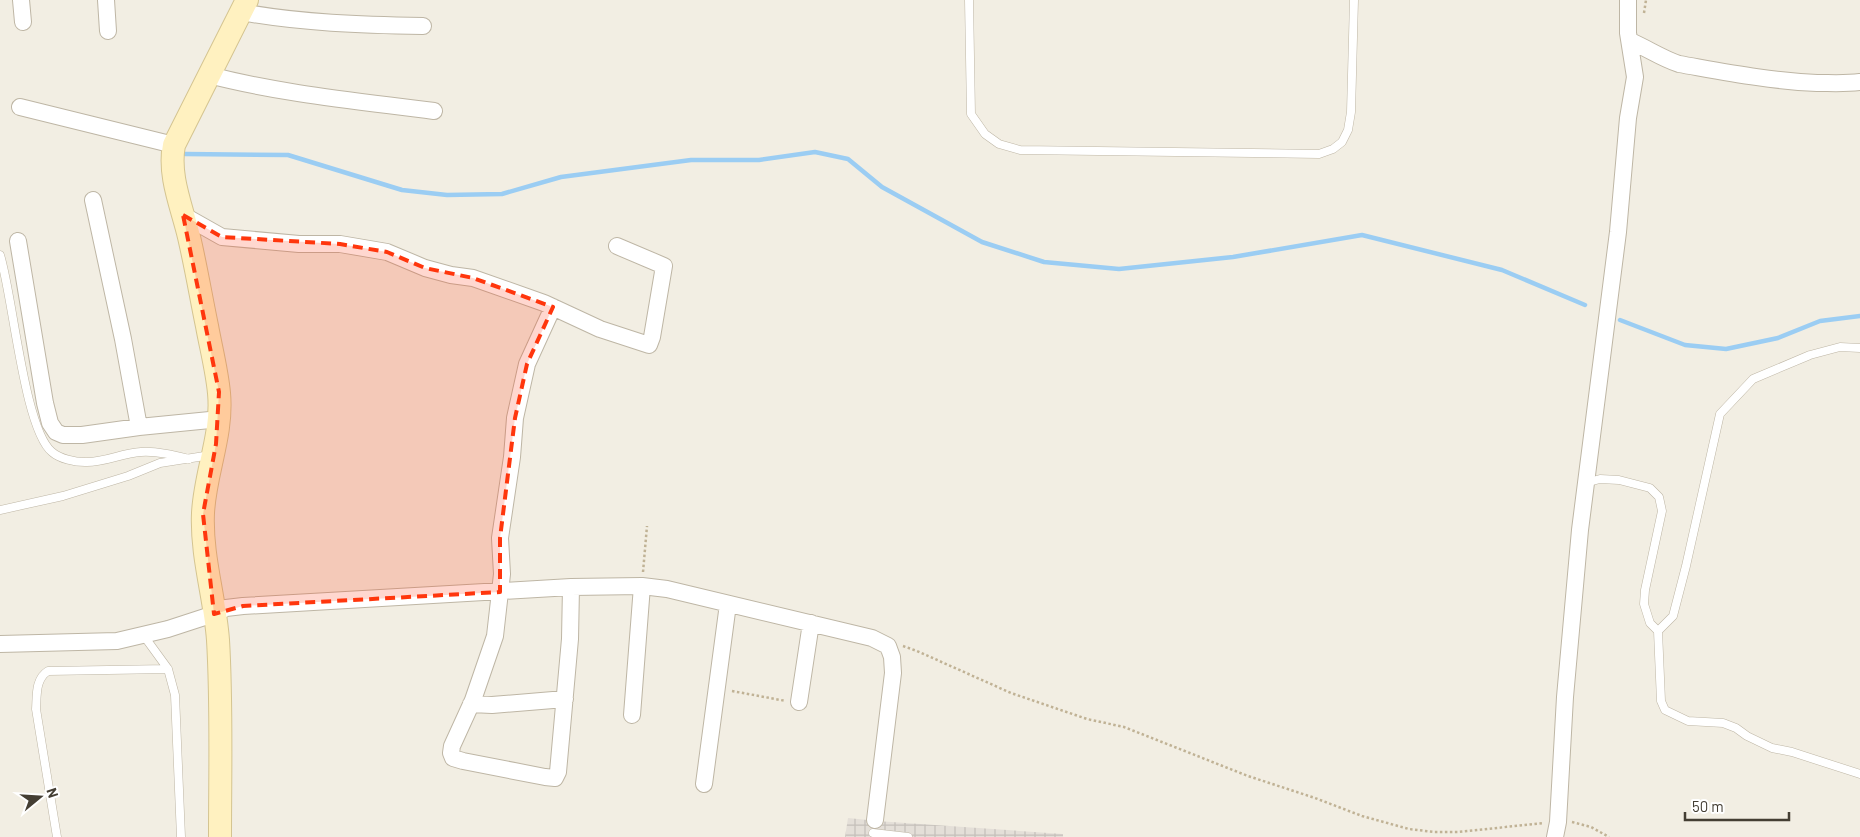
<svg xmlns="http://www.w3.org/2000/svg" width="1860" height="837" viewBox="0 0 1860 837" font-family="Barlow,sans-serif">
	<defs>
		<pattern id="industrial-grid" width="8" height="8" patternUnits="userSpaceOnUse" patternTransform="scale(1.25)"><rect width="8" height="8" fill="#e4dfd8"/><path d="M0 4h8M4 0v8" fill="none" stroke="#c5c0ba"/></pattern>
	</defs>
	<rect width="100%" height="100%" fill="#f2eee3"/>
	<path fill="url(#industrial-grid)" d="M848,818l29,3 186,13v3h-218z"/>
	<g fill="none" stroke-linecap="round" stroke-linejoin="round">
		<path stroke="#9bcdf3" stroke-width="4.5" d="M185,154l103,1 114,35 45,5 55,-1 59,-17 130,-17h68l56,-8 33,7 34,28 100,55 62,20 75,7 114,-12 129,-22 140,35 83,35
			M1620,320l65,25 41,4 52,-11 42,-17 40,-5"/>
		<g stroke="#beb6a5" stroke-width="9">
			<path id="lane" d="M969,0l2,114 14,20 14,10 21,6 299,4 14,-5 9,-7 6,-12 3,-18 3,-112
				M0,255c13,41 24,174 52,197 8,7 23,10 33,10 18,1 37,-9 56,-10 16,-1 32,3 48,7
				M1585,483l15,-4 19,1 31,8 9,9 3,14 -17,79 -1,14 6,19 8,8 3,70 4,9 23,11 35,2 13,5 11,8 25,12 20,4 68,22
				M0,510l63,-14 65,-20 32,-13 51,-8
				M1658,631l15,-15 13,-50 34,-152 33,-35 57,-24 30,-8 20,1
				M144,636l24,33 7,26 6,142
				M873,833l35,4
				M57,837l-21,-128c1,-13 -1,-30 12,-38l120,-2"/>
		</g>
		<g stroke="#beb6a5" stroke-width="18">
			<path id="street" d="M21,0l2,22
				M106,0l2,31
				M241,12c60,11 121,13 182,14
				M1630,41c17,7 31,17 49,23 46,8 91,17 138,19 14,0 29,1 43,-1
				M209,75c73,19 149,26 225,36
				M20,107l154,38
				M93,200l30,139 16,88
				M183,215l39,22 77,7h41l47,8 38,16 26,7 22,3 71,25 56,26 49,16 3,-8 12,-71 -47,-20
				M18,241l27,162 5,20 6,9 7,3h19l57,-8 81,-8
				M553,307l-26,57 -12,54 -3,39 -12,81 2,36 -7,62 -22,64 -21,46 -1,7 2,5 10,3 82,16 10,1 3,-6 12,-133 1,-52
				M0,644l117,-3 51,-12 46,-15 12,-6 17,-2 328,-19 71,-1 25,3 205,49 16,8 4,11 1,16 -18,147
				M799,702l12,-79
				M471,704l21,1 73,-6
				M632,715l10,-129
				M704,784l24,-180
				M1555,837l3,-15 7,-125 15,-167 38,-298 10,-114 7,-41 -7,-44v-33"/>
		</g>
		<g stroke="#d4c490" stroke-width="24">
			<path id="secondary" d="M220,837c0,-66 2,-131 -2,-197 -3,-42 -17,-84 -15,-127 2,-41 20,-78 16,-120 -2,-22 -8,-45 -12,-67 -6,-29 -11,-59 -18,-89 -7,-30 -21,-61 -15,-92l73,-145"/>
		</g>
		<path stroke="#c0b295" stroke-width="2.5" stroke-dasharray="2.5 2.5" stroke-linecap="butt" d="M1644,13l2,-13
			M643,572l4,-46
			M903,646l14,5 94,42 76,26 37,8 124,49 67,22 47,18 47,13 25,3h24l86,-9
			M732,691l54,10
			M1572,822l19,5 18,10"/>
		<use href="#lane" stroke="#fff" stroke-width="8"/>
		<use href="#street" stroke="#fff" stroke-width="16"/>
		<use href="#secondary" stroke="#fff1c0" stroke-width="22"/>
	</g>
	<path fill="#ff360d" fill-opacity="0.2" stroke="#ff360d" stroke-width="4" stroke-dasharray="10 6" stroke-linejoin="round" d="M183,215l39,22 118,7 47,8 38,16 48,10 80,29 -26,57 -12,54 -15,120v54l-257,14 -29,8 -11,-100 13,-70 3,-52z"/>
	<g transform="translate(40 797) rotate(72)" stroke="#ffffff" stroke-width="4" paint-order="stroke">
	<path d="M0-4L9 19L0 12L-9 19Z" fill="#443e33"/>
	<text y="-8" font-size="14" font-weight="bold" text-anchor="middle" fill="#443e33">N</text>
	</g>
	<path d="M1685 812v8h104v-8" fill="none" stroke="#443e33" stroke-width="2.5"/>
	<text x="1692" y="812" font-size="15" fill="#443e33" stroke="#ffffff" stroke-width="4" paint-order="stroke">50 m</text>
</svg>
